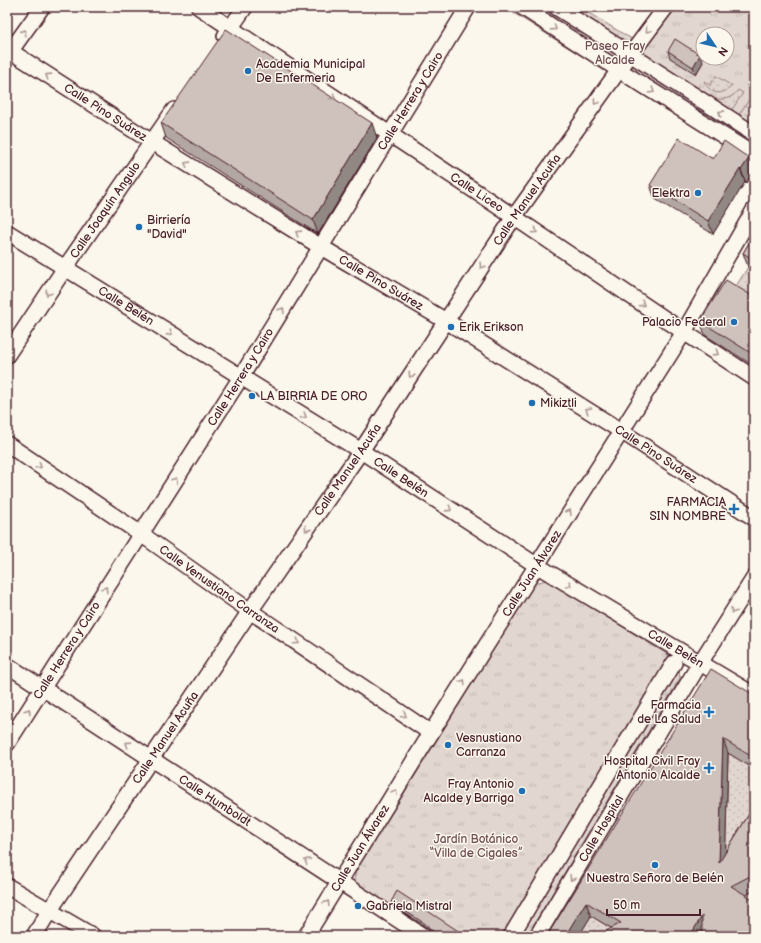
<svg xmlns="http://www.w3.org/2000/svg" width="761" height="943" viewBox="0 0 761 943" font-family="'Balsamiq Sans',sans-serif">
	<defs>
		<pattern id="park-tufts" width="24" height="20" patternUnits="userSpaceOnUse"><rect width="24" height="20" fill="#e2d7d0"/><path d="M3 7l-1-3M5 7V3M7 7l1-3M15 17l-1-3M17 17v-4M19 17l1-3" fill="none" stroke="#c3b8b3"/></pattern>
		<pattern id="garden-dots" width="8" height="8" patternUnits="userSpaceOnUse"><rect width="8" height="8" fill="#e2d7d0"/><path d="M2 2h.1M6 6h.1" fill="none" stroke="#c3b8b3" stroke-width="1.8" stroke-linecap="round"/></pattern>
	</defs>
	<rect width="100%" height="100%" fill="#fbf7ec"/>
	<filter id="ink" filterUnits="userSpaceOnUse"><feTurbulence type="fractalNoise" baseFrequency=".025" numOctaves="2"/><feDisplacementMap in="SourceGraphic" scale="8" xChannelSelector="R" yChannelSelector="G"/><feConvolveMatrix kernelMatrix="1 2 1 2 8 2 1 2 1" color-interpolation-filters="sRGB"/></filter>
	<g filter="url(#ink)">
		<path fill="url(#park-tufts)" stroke="#967b7e" fill-rule="evenodd" d="M677,7h77v122l-116,-74zM703,34h24v24h-24z
			M547,580l131,81 2,17 -153,258h-99l-75,-52 3,-13 178,-288z"/>
		<path fill="url(#garden-dots)" stroke="#967b7e" d="M504,7h75l66,40 -6,8 115,74v36z
			M716,76l16,10c-11,11 -22,8 -28,-5l6,4z
			M738,90l5,3 -12,18 -18,-12c10,1 19,0 25,-9z
			M750,98l4,2v26l-16,-10z
			M748,267l6,4v38l-23,-15z
			M728,753l26,16v60l-29,48z
			M591,916l33,20h-45z"/>
		<g fill="none" stroke-linecap="round" stroke-linejoin="round">
			<g stroke="#4a1f2b" stroke-width="18">
				<g id="minor">
					<path id="s1" d="M199,7l315,210 170,115 70,46"/>
					<path d="M522,7l97,63 135,85"/>
					<path d="M556,7l74,47 124,80"/>
					<path d="M225,36l20,-29"/>
					<path id="s2" d="M7,49l145,93 169,105 125,74 175,110 133,87"/>
					<path d="M7,56l35,-49"/>
					<path id="s3" d="M7,232l354,219 175,114 218,130"/>
					<path id="s4" d="M7,355l58,-87 109,-158"/>
					<path id="s5" d="M7,444l134,90 109,77 181,122"/>
					<path id="s6" d="M7,665l416,271"/>
					<path id="s7" d="M7,744l234,-367 227,-370"/>
					<path d="M7,886l86,50"/>
					<path id="s8" d="M34,936l16,-26 200,-299 111,-160 153,-234 105,-147 47,-63"/>
					<path id="s9" d="M306,936l125,-203 253,-401 70,-122"/>
					<path d="M511,936l163,-273"/>
					<path id="s10" d="M537,936l163,-273 54,-85"/>
				</g>
			</g>
			<use href="#minor" stroke="#fbf7ec" stroke-width="15"/>
		</g>
		<path fill="#b2a7a2" stroke="#4a1f2b" d="M668,51l35,11 -7,12 -26,-16z
			M161,123l216,15 -59,96 -152,-96z
			M749,158l5,13 -8,12 -1,-1 -32,52 -58,-35 -5,-14 63,-26z
			M754,234v37l-6,-4 -5,-14z
			M754,297v69l-49,-31 -5,-14z
			M754,695v74l-26,-16 -3,100 29,-47v85l-8,4 -135,33 -20,-12 -44,20z
			M391,902l75,34h-30l-5,-3 -3,-5 -36,-23z"/>
		<path fill="#918884" stroke="#4a1f2b" d="M700,55l3,7 -7,12 -3,-7z
			M372,123l5,15 -59,96 -5,-14z
			M749,158l5,13 -8,12 -5,-13z
			M740,169l5,13 -32,52 -5,-13z
			M723,739l5,14 -3,124 -6,-14z
			M586,902l5,14 -12,20h-14z
			M702,916l2,20h-14z"/>
		<path fill="#cfc2bc" stroke="#4a1f2b" d="M226,29l146,94 -59,97 -152,-97z
			M675,39l25,16 -7,12 -25,-16z
			M679,138l34,21 11,-18 25,17 -8,12 -1,-1 -32,52 -58,-36z
			M754,234v26l-11,-7z
			M726,280l28,17v58l-54,-34z
			M711,669l43,26v41l-2,3 2,2v17l-31,-19 -4,124 35,-57v68l-23,12 23,14v36h-52v-20l-12,20h-93l24,-13 -35,-21 -21,34h-18z
			M397,891l69,45h-25l-11,-7 -3,-4 -36,-23z"/>
		<defs><path id="oneway-chevron" d="M-2-3.5L2.5 0L-2 3.5" fill="none" stroke-width="1.6" stroke-linecap="round" stroke-linejoin="round"/></defs>
		<g stroke="#ab9695">
			<use href="#oneway-chevron" transform="translate(554 28) rotate(33)"/>
			<use href="#oneway-chevron" transform="translate(648 30) rotate(127)"/>
			<use href="#oneway-chevron" transform="translate(24 32) rotate(-54)"/>
			<use href="#oneway-chevron" transform="translate(48 76) rotate(-147)"/>
			<use href="#oneway-chevron" transform="translate(652 91) rotate(32)"/>
			<use href="#oneway-chevron" transform="translate(333 97) rotate(34)"/>
			<use href="#oneway-chevron" transform="translate(596 102) rotate(126)"/>
			<use href="#oneway-chevron" transform="translate(721 113) rotate(-147)"/>
			<use href="#oneway-chevron" transform="translate(187 164) rotate(-148)"/>
			<use href="#oneway-chevron" transform="translate(535 231) rotate(34)"/>
			<use href="#oneway-chevron" transform="translate(298 233) rotate(-148)"/>
			<use href="#oneway-chevron" transform="translate(482 266) rotate(123)"/>
			<use href="#oneway-chevron" transform="translate(48 293) rotate(124)"/>
			<use href="#oneway-chevron" transform="translate(642 304) rotate(34)"/>
			<use href="#oneway-chevron" transform="translate(282 310) rotate(-58)"/>
			<use href="#oneway-chevron" transform="translate(170 333) rotate(32)"/>
			<use href="#oneway-chevron" transform="translate(716 353) rotate(33)"/>
			<use href="#oneway-chevron" transform="translate(411 375) rotate(123)"/>
			<use href="#oneway-chevron" transform="translate(588 410) rotate(-148)"/>
			<use href="#oneway-chevron" transform="translate(304 416) rotate(32)"/>
			<use href="#oneway-chevron" transform="translate(39 466) rotate(34)"/>
			<use href="#oneway-chevron" transform="translate(175 480) rotate(-57)"/>
			<use href="#oneway-chevron" transform="translate(449 509) rotate(33)"/>
			<use href="#oneway-chevron" transform="translate(569 512) rotate(-58)"/>
			<use href="#oneway-chevron" transform="translate(307 529) rotate(125)"/>
			<use href="#oneway-chevron" transform="translate(569 585) rotate(31)"/>
			<use href="#oneway-chevron" transform="translate(105 589) rotate(-57)"/>
			<use href="#oneway-chevron" transform="translate(733 611) rotate(122)"/>
			<use href="#oneway-chevron" transform="translate(297 642) rotate(34)"/>
			<use href="#oneway-chevron" transform="translate(463 682) rotate(-58)"/>
			<use href="#oneway-chevron" transform="translate(28 711) rotate(-57)"/>
			<use href="#oneway-chevron" transform="translate(404 715) rotate(34)"/>
			<use href="#oneway-chevron" transform="translate(128 744) rotate(-147)"/>
			<use href="#oneway-chevron" transform="translate(395 792) rotate(-59)"/>
			<use href="#oneway-chevron" transform="translate(307 861) rotate(-147)"/>
			<use href="#oneway-chevron" transform="translate(572 878) rotate(121)"/>
			<use href="#oneway-chevron" transform="translate(327 903) rotate(-58)"/>
		</g>
	</g>
	<g fill="#1f6fb2" stroke="#fbf7ec" stroke-width="1.5">
		<circle cx="248" cy="71" r="4"/>
		<circle cx="698" cy="193" r="4"/>
		<circle cx="139" cy="227" r="4"/>
		<circle cx="734" cy="322" r="4"/>
		<circle cx="451" cy="327" r="4"/>
		<circle cx="252" cy="396" r="4"/>
		<circle cx="532" cy="403" r="4"/>
		<path d="M732 503h4v4h4v4h-4v4h-4v-4h-4v-4h4z"/>
		<path d="M707 706h4v4h4v4h-4v4h-4v-4h-4v-4h4z"/>
		<circle cx="448" cy="745" r="4"/>
		<path d="M707 762h4v4h4v4h-4v4h-4v-4h-4v-4h4z"/>
		<circle cx="522" cy="791" r="4"/>
		<circle cx="655" cy="865" r="4"/>
		<circle cx="358" cy="906" r="4"/>
	</g>
	<g text-anchor="middle" dominant-baseline="central" stroke-width="3" stroke-linejoin="round" paint-order="stroke">
		<g font-size="12" fill="#704d54" stroke="#fbf7ec">
			<text x="615" y="46">Paseo Fray<tspan x="615" dy="14">Alcalde</tspan></text>
			<text x="476" y="839">Jardín Botánico<tspan x="476" dy="14">“Villa de Cigales”</tspan></text>
		</g>
		<g font-size="12" fill="#4a1f2b" stroke="#fbf7ec" text-anchor="start">
			<text x="256" y="64">Academia Municipal<tspan x="256" dy="14">De Enfermeria</tspan></text>
			<text x="690" y="193" text-anchor="end">Elektra</text>
			<text x="147" y="220">Birriería<tspan x="147" dy="14">"David"</tspan></text>
			<text x="726" y="322" text-anchor="end">Palacio Federal</text>
			<text x="459" y="327">Erik Erikson</text>
			<text x="260" y="396">LA BIRRIA DE ORO</text>
			<text x="540" y="403">Mikiztli</text>
			<text x="726" y="502" text-anchor="end">FARMACIA<tspan x="726" dy="14">SIN NOMBRE</tspan></text>
			<text x="701" y="705" text-anchor="end">Farmacia<tspan x="701" dy="14">de La Salud</tspan></text>
			<text x="456" y="738">Vesnustiano<tspan x="456" dy="14">Carranza</tspan></text>
			<text x="700" y="761" text-anchor="end">Hospital Civil Fray<tspan x="700" dy="14">Antonio Alcalde</tspan></text>
			<text x="514" y="784" text-anchor="end">Fray Antonio<tspan x="514" dy="14">Alcalde y Barriga</tspan></text>
			<text x="655" y="878" text-anchor="middle">Nuestra Señora de Belén</text>
			<text x="366" y="906">Gabriela Mistral</text>
		</g>
		<g font-size="12" fill="#4a1f2b" stroke="#fbf7ec">
			<text stroke="none"><textPath href="#s7" startOffset="759">Calle Herrera y Cairo</textPath></text>
			<text stroke="none"><textPath href="#s2" startOffset="117">Calle Pino Suárez</textPath></text>
			<text stroke="none"><textPath href="#s1" startOffset="334">Calle Liceo</textPath></text>
			<text stroke="none"><textPath href="#s8" startOffset="886">Calle Manuel Acuña</textPath></text>
			<text stroke="none"><textPath href="#s4" startOffset="175">Calle Joaquín Angulo</textPath></text>
			<text stroke="none"><textPath href="#s2" startOffset="441">Calle Pino Suárez</textPath></text>
			<text stroke="none"><textPath href="#s3" startOffset="140">Calle Belén</textPath></text>
			<text stroke="none"><textPath href="#s7" startOffset="435">Calle Herrera y Cairo</textPath></text>
			<text stroke="none"><textPath href="#s2" startOffset="765">Calle Pino Suárez</textPath></text>
			<text stroke="none"><textPath href="#s8" startOffset="562">Calle Manuel Acuña</textPath></text>
			<text stroke="none"><textPath href="#s3" startOffset="464">Calle Belén</textPath></text>
			<text stroke="none"><textPath href="#s9" startOffset="427">Calle Juan Álvarez</textPath></text>
			<text stroke="none"><textPath href="#s5" startOffset="257">Calle Venustiano Carranza</textPath></text>
			<text stroke="none"><textPath href="#s3" startOffset="788">Calle Belén</textPath></text>
			<text stroke="none"><textPath href="#s7" startOffset="111">Calle Herrera y Cairo</textPath></text>
			<text stroke="none"><textPath href="#s8" startOffset="238">Calle Manuel Acuña</textPath></text>
			<text stroke="none"><textPath href="#s6" startOffset="248">Calle Humboldt</textPath></text>
			<text stroke="none"><textPath href="#s10" startOffset="125">Calle Hospital</textPath></text>
			<text stroke="none"><textPath href="#s9" startOffset="103">Calle Juan Álvarez</textPath></text>
		</g>
	</g>
	<rect width="761" height="943" fill="none" stroke="#fbf7ec" stroke-width="24"/>
	<rect x="12" y="12" width="737" height="919" fill="none" stroke="#4a1f2b" stroke-width="1.5" filter="url(#ink)"/>
	<g transform="translate(715 46) rotate(125)"><circle r="19" fill="#fbf7ec" stroke="#b4a19f"/>
	<path d="M0-3L7 15L0 10L-7 15Z" fill="#1f6fb2"/>
	<text y="-6" font-size="11" font-weight="bold" text-anchor="middle" fill="#4a1f2b">N</text>
	</g>
	<path d="M607 909v6h93v-6" fill="none" stroke="#4a1f2b" stroke-width="2"/>
	<text x="613" y="909" font-size="12" fill="#4a1f2b" stroke="#fbf7ec" stroke-width="3" paint-order="stroke">50 m</text>
</svg>
